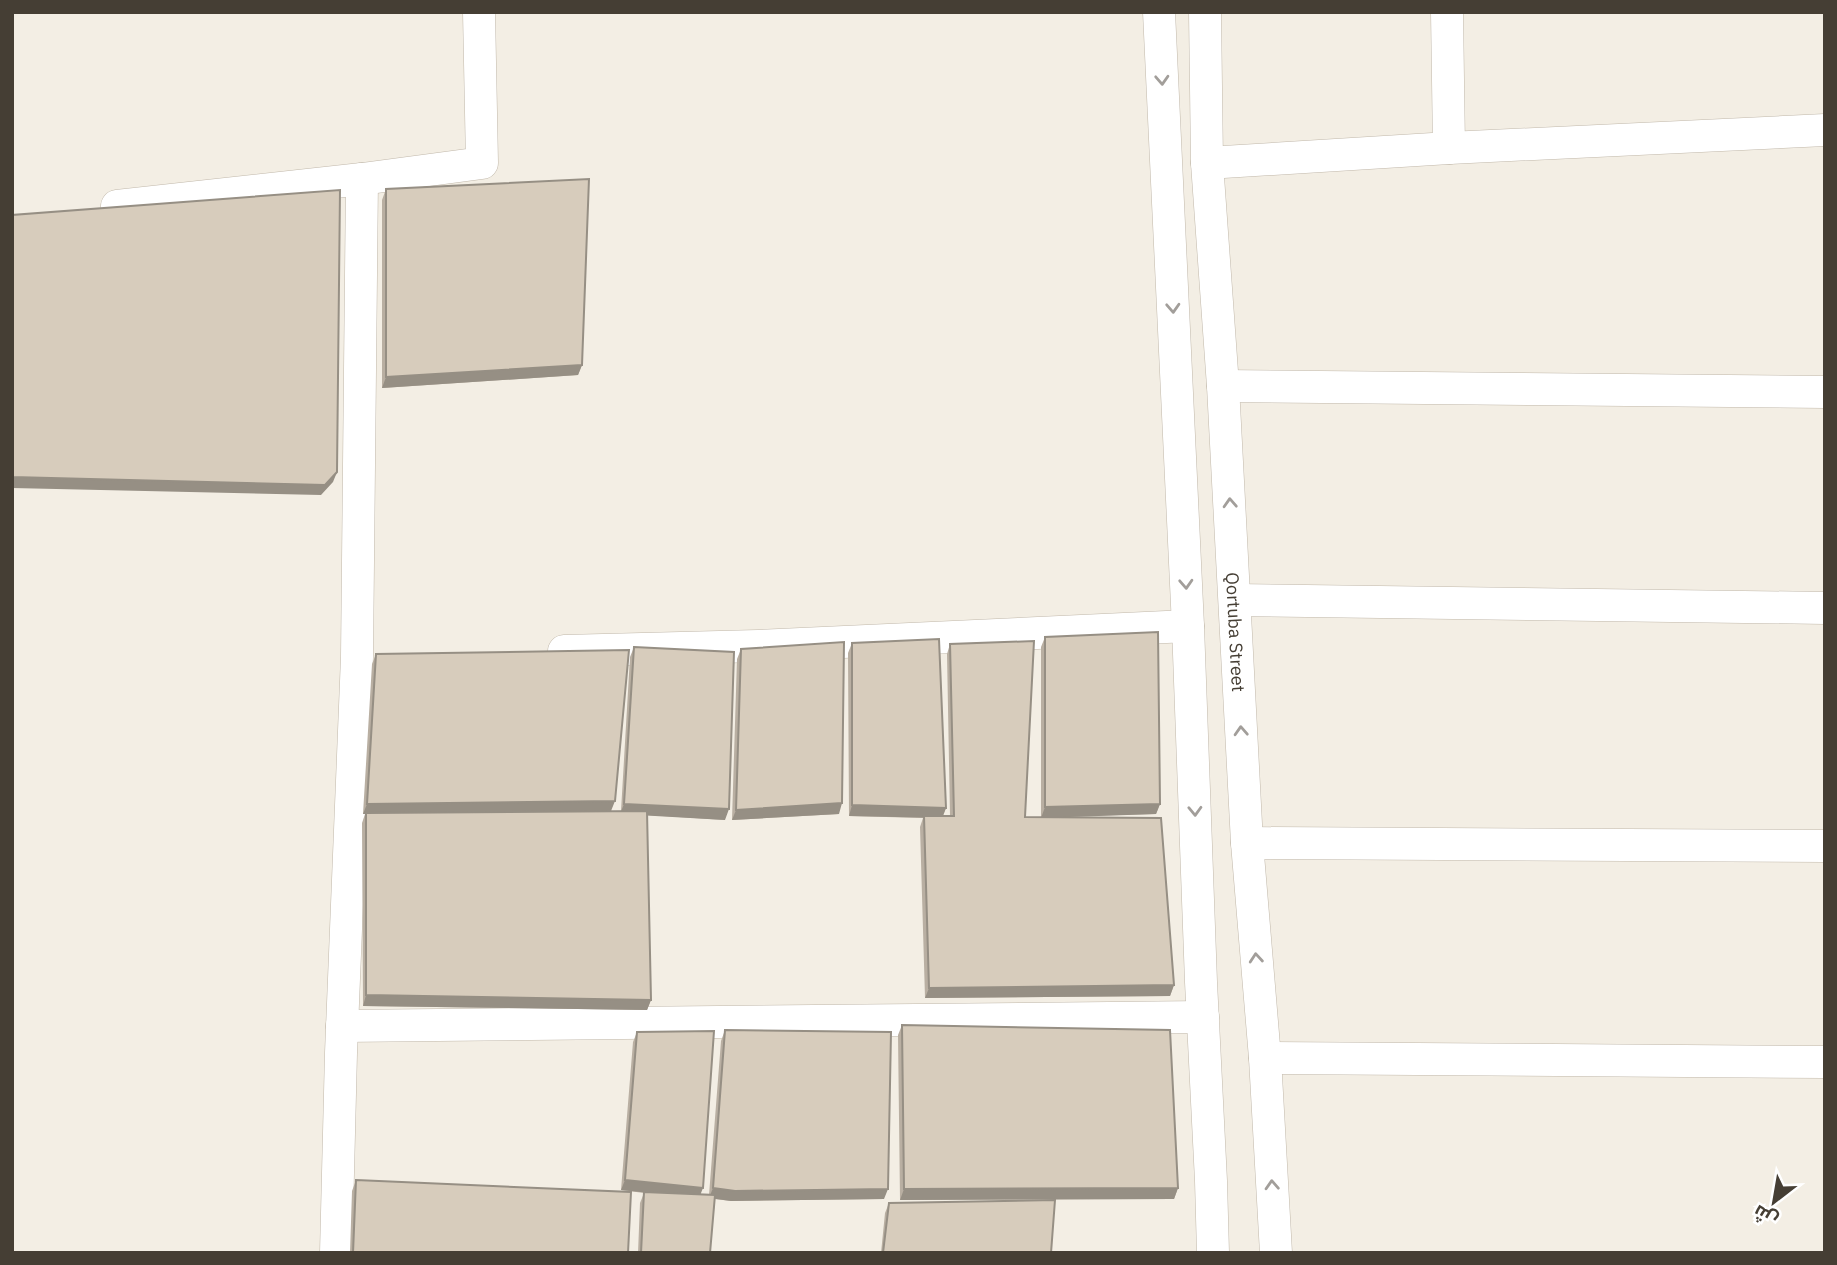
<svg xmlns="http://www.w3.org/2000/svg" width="1837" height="1265" viewBox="0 0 1837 1265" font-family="'IBM Plex Sans',Cairo,sans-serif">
	<rect width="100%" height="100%" fill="#f3eee4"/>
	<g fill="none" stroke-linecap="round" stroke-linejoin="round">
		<g stroke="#c1b8aa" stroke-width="33">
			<g id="minor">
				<path d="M1159,12l29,614 13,356 10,199 2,72"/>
				<path id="s1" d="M1205,12l2,151 16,223 24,457 18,215 11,195"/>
				<path d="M1447,12l2,136"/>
				<path d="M1207,163l242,-15 376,-18"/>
				<path d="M117,206l245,-27 120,-16 -3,-151"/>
				<path d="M1223,386l602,6"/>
				<path d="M1235,600l590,8"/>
				<path d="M564,651l194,-5 430,-20"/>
				<path d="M1247,843l578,3"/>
				<path d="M342,1026l861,-9"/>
				<path d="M1265,1058l560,4"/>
				<path d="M336,1253l5,-200 16,-396 5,-478"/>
			</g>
		</g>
		<use href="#minor" stroke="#fff" stroke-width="32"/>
	</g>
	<path fill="#b9afa2" d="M386,189l196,176 -4,10 -196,13v-188z
		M1045,637l115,167 -4,10 -110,3 128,168 -4,11 -245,2 -5,-171 3,-9 -74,-2 -1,-163 4,-10 94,165 -3,8h7l-3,-162 3,-10 75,173h16v-170z
		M634,647l91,173 -78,-5 4,185 -4,10 -284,-4 -1,-183 3,-9h-2l9,-150 4,-10 236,157h9l9,-154z
		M741,649l98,165 -107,6 5,-161z
		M902,1025l276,163 -4,11 -274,1 -2,-165z
		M725,1030l159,169 -153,2 -16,-2 -5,54h-72l2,-50 4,-10 -23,-3 12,-148 4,-10 64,162 8,1 12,-154z
		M356,1180l272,73h-278l2,-62z
		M889,1203l162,50h-170l4,-40z"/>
	<path fill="#968f84" d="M582,365l-4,10 -196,13 4,-11z
		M337,472l-4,10 -12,13 -309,-7v-11z
		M615,801l-4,10 -248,3 4,-10z
		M842,803l-3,11 -107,6 4,-10z
		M624,804l105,5 -4,11 -105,-6z
		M1160,804l-4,10 -115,4 4,-11z
		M852,805l94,3 -4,10 -93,-2z
		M1174,985l-4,11 -245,2 4,-10z
		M366,995l285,5 -4,10 -284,-4z
		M625,1180l78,8 -4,10 -78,-8z
		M713,1188l175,1 -4,10 -153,2 -22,-3z
		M1178,1188l-4,11 -274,1 4,-11z"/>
	<path fill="#d7ccbc" stroke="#968f84" stroke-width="2" d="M589,179l-7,186 -196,12v-188z
		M340,190l-3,282 -12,13 -313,-8v-262z
		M1158,632l2,172 -115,3v-170z
		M939,639l7,169 -94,-3v-162z
		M1034,641l-9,176 136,1 13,167 -245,3 -5,-172h30l-4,-172z
		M844,642l-2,161 -106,7 5,-161z
		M634,647l100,5 -5,157 -105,-5z
		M629,650l-14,151 -248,3 9,-150z
		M647,811l4,189 -285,-5v-182z
		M902,1025l268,5 8,158 -274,1z
		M725,1030l166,2 -3,157 -153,2 -22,-3z
		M714,1031l-11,157 -78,-8 12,-148z
		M356,1180l275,12 -3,61h-275z
		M644,1192l71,3 -5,58h-69z
		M1055,1200l-4,53h-168l6,-50z"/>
	<defs><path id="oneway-chevron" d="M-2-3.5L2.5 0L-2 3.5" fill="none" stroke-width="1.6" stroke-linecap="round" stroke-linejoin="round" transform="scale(1.75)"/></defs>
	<g stroke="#a29e9a">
		<use href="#oneway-chevron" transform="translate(1162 80) rotate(87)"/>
		<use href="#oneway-chevron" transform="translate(1173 308) rotate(87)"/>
		<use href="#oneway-chevron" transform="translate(1230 503) rotate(-93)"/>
		<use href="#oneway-chevron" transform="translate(1186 584) rotate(87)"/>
		<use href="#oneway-chevron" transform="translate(1241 731) rotate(-93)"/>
		<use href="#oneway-chevron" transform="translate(1195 811) rotate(88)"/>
		<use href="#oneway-chevron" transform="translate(1256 958) rotate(-95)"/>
		<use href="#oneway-chevron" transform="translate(1272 1185) rotate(-93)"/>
	</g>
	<g text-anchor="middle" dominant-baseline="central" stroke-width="7" stroke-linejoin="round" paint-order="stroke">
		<g font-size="18" fill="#453e34" stroke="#fff">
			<text stroke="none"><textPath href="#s1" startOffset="621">Qortuba Street</textPath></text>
		</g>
	</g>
	<rect width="1837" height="1265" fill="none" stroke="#453e34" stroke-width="28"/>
	<g transform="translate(1774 1202) rotate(211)" stroke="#ffffff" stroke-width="5" paint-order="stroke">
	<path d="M0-5L12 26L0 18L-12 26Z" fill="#453e34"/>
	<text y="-10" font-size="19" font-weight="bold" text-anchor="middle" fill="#453e34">ش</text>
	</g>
</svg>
